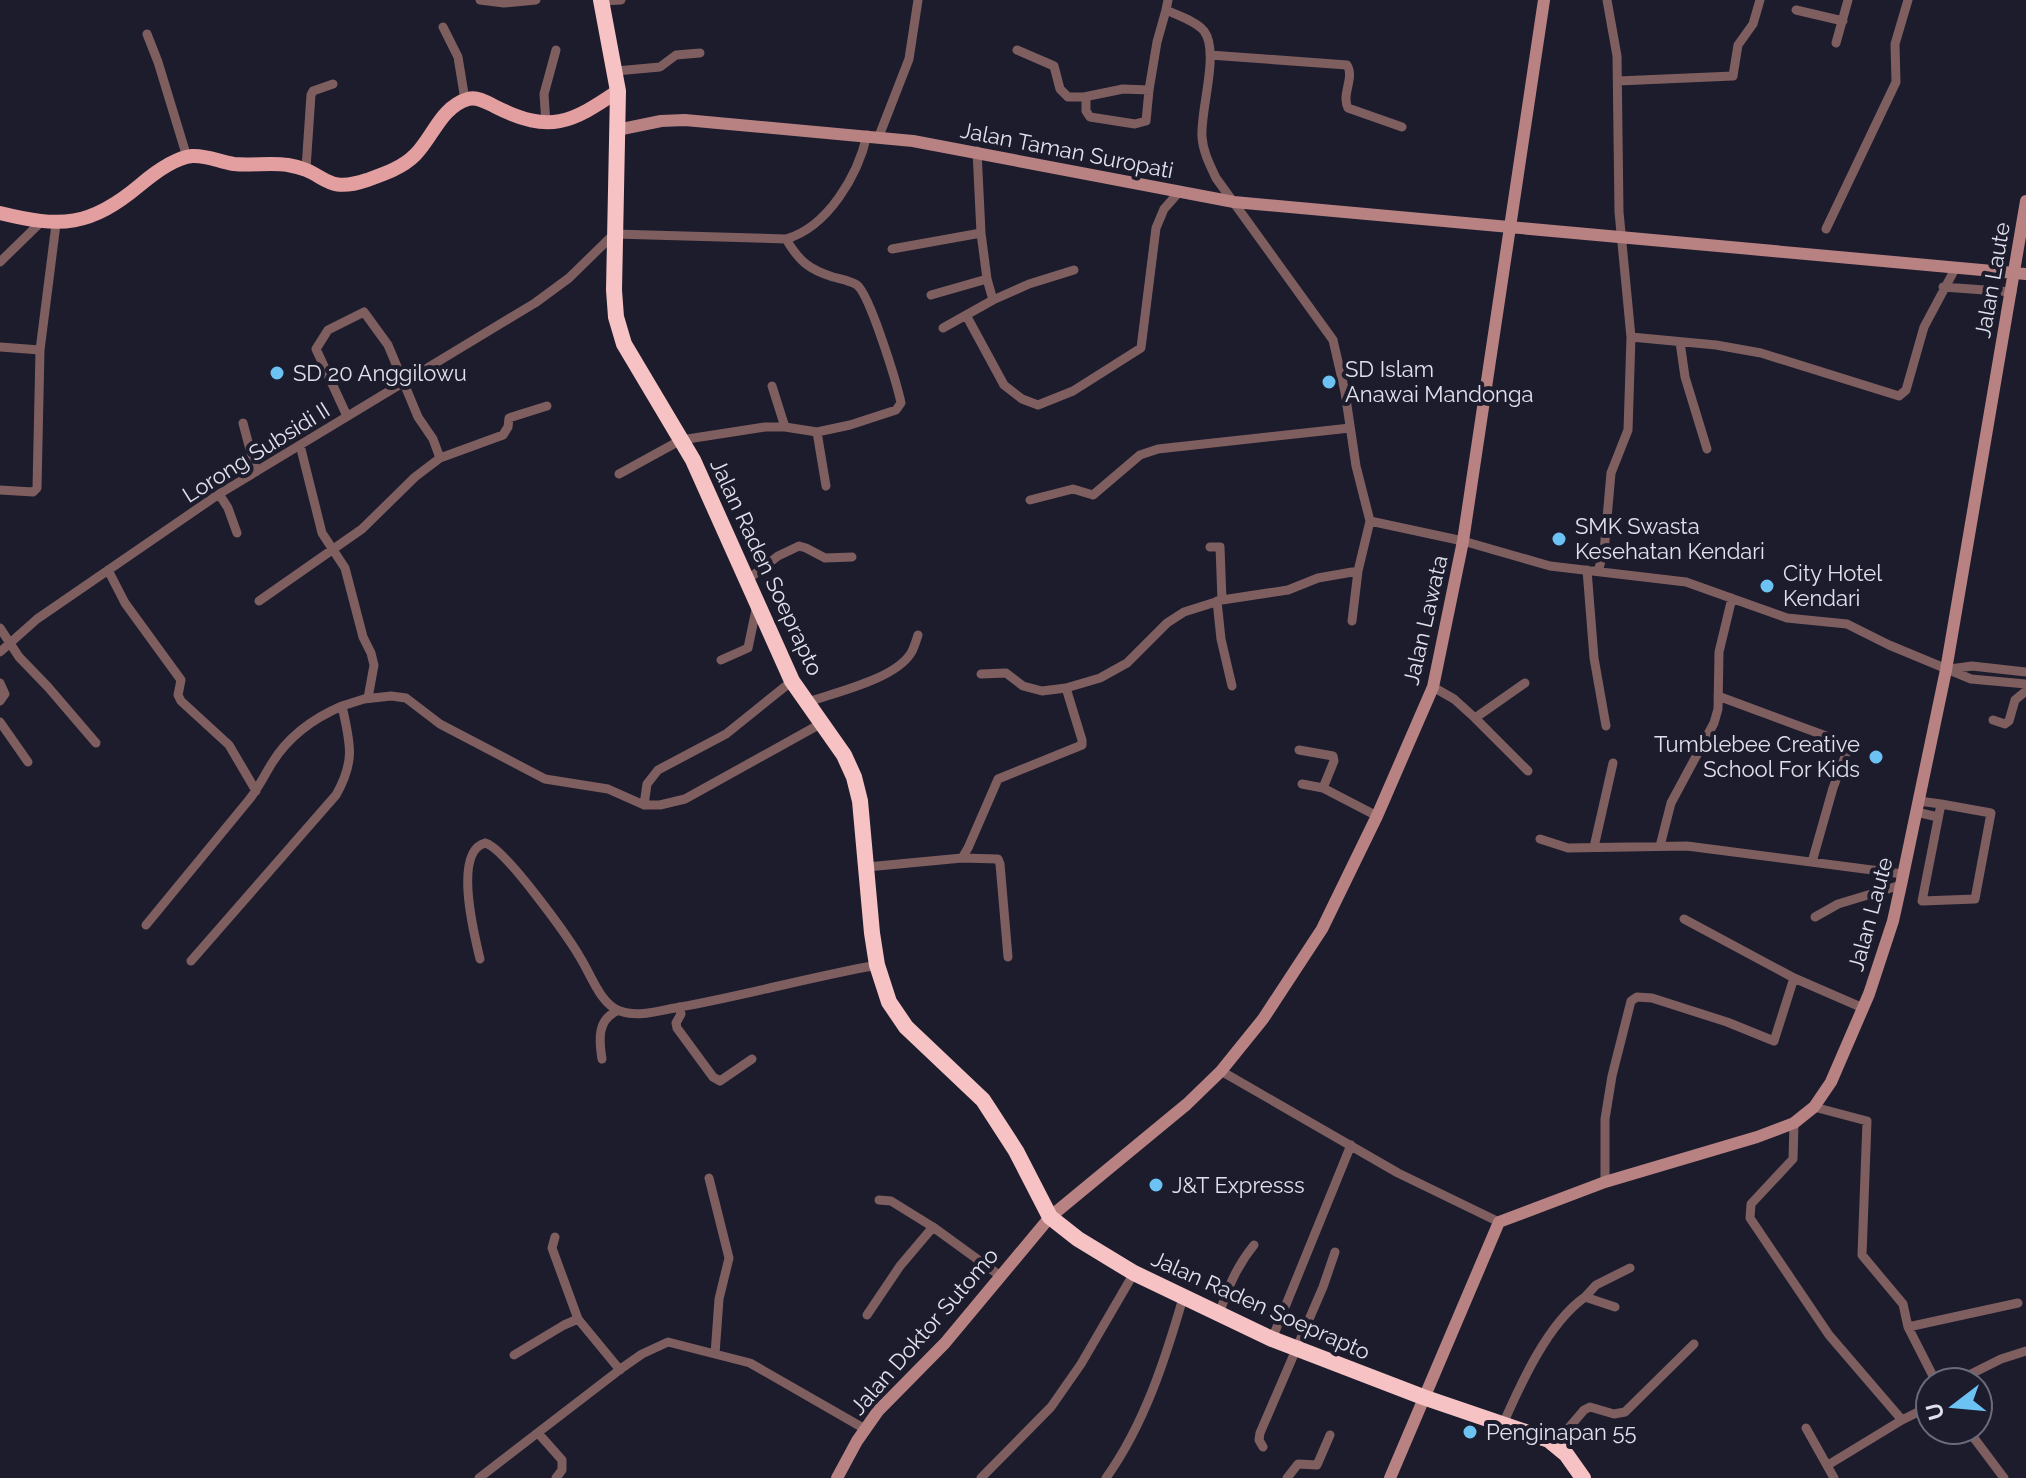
<svg xmlns="http://www.w3.org/2000/svg" width="2026" height="1478" viewBox="0 0 2026 1478" font-family="Raleway,sans-serif">
	<rect width="100%" height="100%" fill="#1c1c2d"/>
	<g fill="none" stroke-linecap="round" stroke-linejoin="round">
		<path stroke="#7f5e5f" stroke-width="9" d="M480,0l24,3 32,-3
			M1168,0l-2,10c11,5 30,11 38,21 16,21 -4,79 -2,106 1,15 8,28 14,41l117,162 12,52 11,74 14,55 93,20 87,25 136,16 101,36 60,6 42,21 82,34 55,5
			M601,1l20,-1
			M1796,10l47,11
			M443,27l15,30 7,43
			M147,34l11,28 29,95
			M1836,43l12,-43
			M1017,50l37,16 6,23 8,8h16l39,-8 26,1 8,-48 9,-32
			M1210,55l137,10c8,13 -6,29 1,43l54,19
			M616,71l44,-4 16,-12 24,-2
			M1618,81l115,-5 5,-31 15,-21 7,-24
			M1086,97v14l4,6 45,7 11,-3 3,-31
			M546,124l-2,-30 12,-44
			M879,136l30,-77 9,-59
			M306,168l5,-73 2,-4 20,-7
			M1826,229l70,-147 -1,-38 13,-44
			M892,249l89,-16
			M0,262l42,-41
			M1943,287l69,5
			M931,295l56,-16 -6,-46 -4,-82
			M993,300l36,-16 45,-14
			M966,315l38,70 18,14 16,6 35,-14 68,-43 15,-120 8,-19 15,-17
			M943,328l50,-28 -6,-21
			M1631,337l85,8 45,8 138,43 7,-6 18,-63 32,-60
			M1680,342l5,35 22,72
			M0,347l40,3
			M347,416l-31,-67 12,-19 36,-18 24,33 30,72 15,22 7,19
			M243,423l13,49
			M785,427l32,5 33,-7 46,-15 5,-7c-4,-19 -31,-108 -44,-118 -6,-4 -17,-6 -24,-8 -25,-8 -34,-16 -47,-38
			M817,432l9,54
			M300,445l22,88 23,35 18,69 8,16 3,12 -6,33
			M619,474l62,-34 84,-13h20l-13,-41
			M0,490l33,2 4,-4 3,-138 16,-126
			M219,494l9,14 9,25
			M1030,500l43,-11 20,6 47,-40 18,-6 192,-21
			M1210,547h10l2,53
			M108,570l17,33 56,77 -3,15 3,6 48,44 27,46
			M1587,570l7,88 12,68
			M1598,571l6,-19 7,-79 17,-43 3,-93 -12,-125 -2,-156 -10,-56
			M747,580l31,-24 21,-10 7,2 19,10 27,-1
			M259,601l103,-72 53,-52 25,-19 63,-23 5,-8 1,-9 38,-12
			M1217,601l4,38 11,47
			M1352,621l6,-50
			M0,628l19,29 29,30 48,56
			M0,652l37,-33 182,-125 316,-191 34,-25 45,-44 172,5c42,-12 72,-64 81,-104
			M721,660l27,-12 9,-43
			M1950,669l22,-3 54,6
			M981,674l25,-1 17,13 19,5 24,-3
			M0,683l5,11 -5,7
			M1433,687l21,12 21,19 50,-35
			M1718,696l108,40 18,11 2,7 -13,34 -21,74
			M808,702c29,-10 87,-23 103,-49 3,-5 5,-12 7,-18
			M1475,718l53,53
			M1993,720l12,4 4,-3 6,-21 11,-9
			M0,722l28,40
			M1299,750l34,6 1,5 -11,27
			M1302,784l21,4 54,28
			M1919,801l22,3 -19,97 53,-2 16,-86 -50,-9
			M644,805l3,-21 11,-14 68,-36 66,-53
			M1916,812l22,5
			M1540,839l28,9 119,-2 216,28
			M1660,846l11,-43 43,-80 4,-14 1,-57 13,-54
			M1594,847l19,-84
			M962,858l36,1 2,5 8,93
			M867,867l95,-9 6,-10 30,-69 84,-34v-5l-16,-52 34,-10 27,-15 40,-40 17,-11 38,-12 66,-10 30,-12 40,-7 12,-50
			M1815,917l23,-13 63,-19
			M1684,919l110,59
			M146,925l102,-124c10,-12 16,-25 24,-38 16,-26 42,-45 70,-57
			M480,959c-6,-25 -27,-107 5,-116 19,4 84,95 96,116 10,16 20,46 39,52 18,7 42,-1 60,-4 66,-12 131,-30 197,-42
			M191,961l145,-166c20,-35 14,-52 6,-89l22,-7 27,-3 15,2 34,26 105,55 63,10 36,16h16l25,-6 137,-76
			M679,1007l2,7 -5,9 1,5 36,49 7,4 32,-22
			M602,1059c-3,-19 -5,-39 15,-48
			M1221,1071l177,102 101,49
			M1814,1107l53,14 -5,134 41,49 5,23 28,55
			M1794,1123l-1,36 -42,45 -1,14 79,117 73,85 28,-14
			M709,1178l20,80 -10,41 -4,55
			M1605,1182v-63l7,-43 19,-75 6,-4 15,1 75,24 47,19 20,-63 69,30
			M879,1200l12,1 42,26
			M555,1237l-3,11 26,71
			M1585,1297l11,-12 34,-17
			M1219,1314c9,-26 17,-47 35,-69
			M867,1315l33,-49 33,-39 66,48
			M1908,1327l110,-24
			M1272,1339l79,-194
			M514,1355l50,-30 14,-6 42,51
			M1955,1382l46,-23 25,-8
			M1503,1424c18,-41 45,-101 82,-127l30,10
			M1806,1428l28,50
			M1968,1430l36,48
			M538,1433l24,27v10l-6,8
			M1555,1444l29,-34 6,-3 24,7 11,-2 69,-68
			M1263,1447l-4,-7 1,-7 63,-146 12,-35
			M1828,1465l74,-45
			M479,1478l143,-110 20,-14 26,-12 82,21 115,66
			M981,1478l70,-71 30,-43 53,-91
			M1106,1478c38,-53 59,-118 77,-180
			M1287,1478l11,-14 19,1 13,-30"/>
		<path stroke="#b88283" stroke-width="12" d="M617,130l44,-9 24,-1 228,21 321,61 792,72
			M837,1478l20,-37 21,-30 67,-68 105,-126 137,-113 34,-33 42,-52 59,-90 55,-113 56,-129 30,-146 81,-541
			M1390,1478l109,-256 106,-40 152,-45 37,-14 20,-16 17,-25 38,-88 24,-73 8,-36 45,-215 80,-469"/>
		<path stroke="#e39ea0" stroke-width="14" d="M0,213c61,15 90,14 140,-28 13,-11 34,-27 52,-29 15,-1 28,6 42,8 18,2 36,-2 54,1 39,6 35,30 79,15 17,-6 35,-12 48,-25 18,-18 26,-48 53,-56 10,-3 20,4 28,8 54,27 75,16 122,-16"/>
		<path stroke="#f6c2c3" stroke-width="16" d="M601,0l17,91 -4,199 2,27 8,27 69,116 99,221 52,74 10,22 6,24 12,132 5,32 12,37 17,25 77,73 33,51 34,66 28,22 56,34 138,66 151,58 126,43 17,14 17,24"/>
	</g>
	<g fill="#6cc2f3" stroke="#1c1c2d" stroke-width="3">
		<circle cx="277" cy="373" r="8"/>
		<circle cx="1329" cy="382" r="8"/>
		<circle cx="1559" cy="539" r="8"/>
		<circle cx="1767" cy="586" r="8"/>
		<circle cx="1876" cy="757" r="8"/>
		<circle cx="1156" cy="1185" r="8"/>
		<circle cx="1470" cy="1432" r="8"/>
	</g>
	<g text-anchor="middle" dominant-baseline="central" stroke-width="8" stroke-linejoin="round" paint-order="stroke">
		<g font-size="22" fill="#e0e1ed" stroke="#1c1c2d">
			<text transform="translate(1067 150) rotate(11)">Jalan Taman Suropati</text>
			<text transform="translate(1992 280) rotate(-80)">Jalan Laute</text>
			<text transform="translate(256 452) rotate(-32)">Lorong Subsidi II</text>
			<text transform="translate(767 567) rotate(65)">Jalan Raden Soeprapto</text>
			<text transform="translate(1425 620) rotate(-77)">Jalan Lawata</text>
			<text transform="translate(1870 914) rotate(-75)">Jalan Laute</text>
			<text transform="translate(1261 1305) rotate(24)">Jalan Raden Soeprapto</text>
			<text transform="translate(924 1331) rotate(-49)">Jalan Doktor Sutomo</text>
		</g>
		<g font-size="22" fill="#e0e1ed" stroke="#1c1c2d" text-anchor="start">
			<text x="1345" y="369">SD Islam<tspan x="1345" dy="25">Anawai Mandonga</tspan></text>
			<text x="293" y="373">SD 20 Anggilowu</text>
			<text x="1575" y="526">SMK Swasta<tspan x="1575" dy="25">Kesehatan Kendari</tspan></text>
			<text x="1783" y="573">City Hotel<tspan x="1783" dy="25">Kendari</tspan></text>
			<text x="1860" y="744" text-anchor="end">Tumblebee Creative<tspan x="1860" dy="25">School For Kids</tspan></text>
			<text x="1172" y="1185">J&amp;T Expresss</text>
			<text x="1486" y="1432">Penginapan 55</text>
		</g>
	</g>
	<g transform="translate(1954 1406) rotate(254)"><circle r="38" fill="#1c1c2d" stroke="#6a6b7a" stroke-width="2"/>
	<path d="M0-6L14 30L0 20L-14 30Z" fill="#6cc2f3"/>
	<text y="-12" font-size="22" font-weight="bold" text-anchor="middle" fill="#e0e1ed">U</text>
	</g>
</svg>
